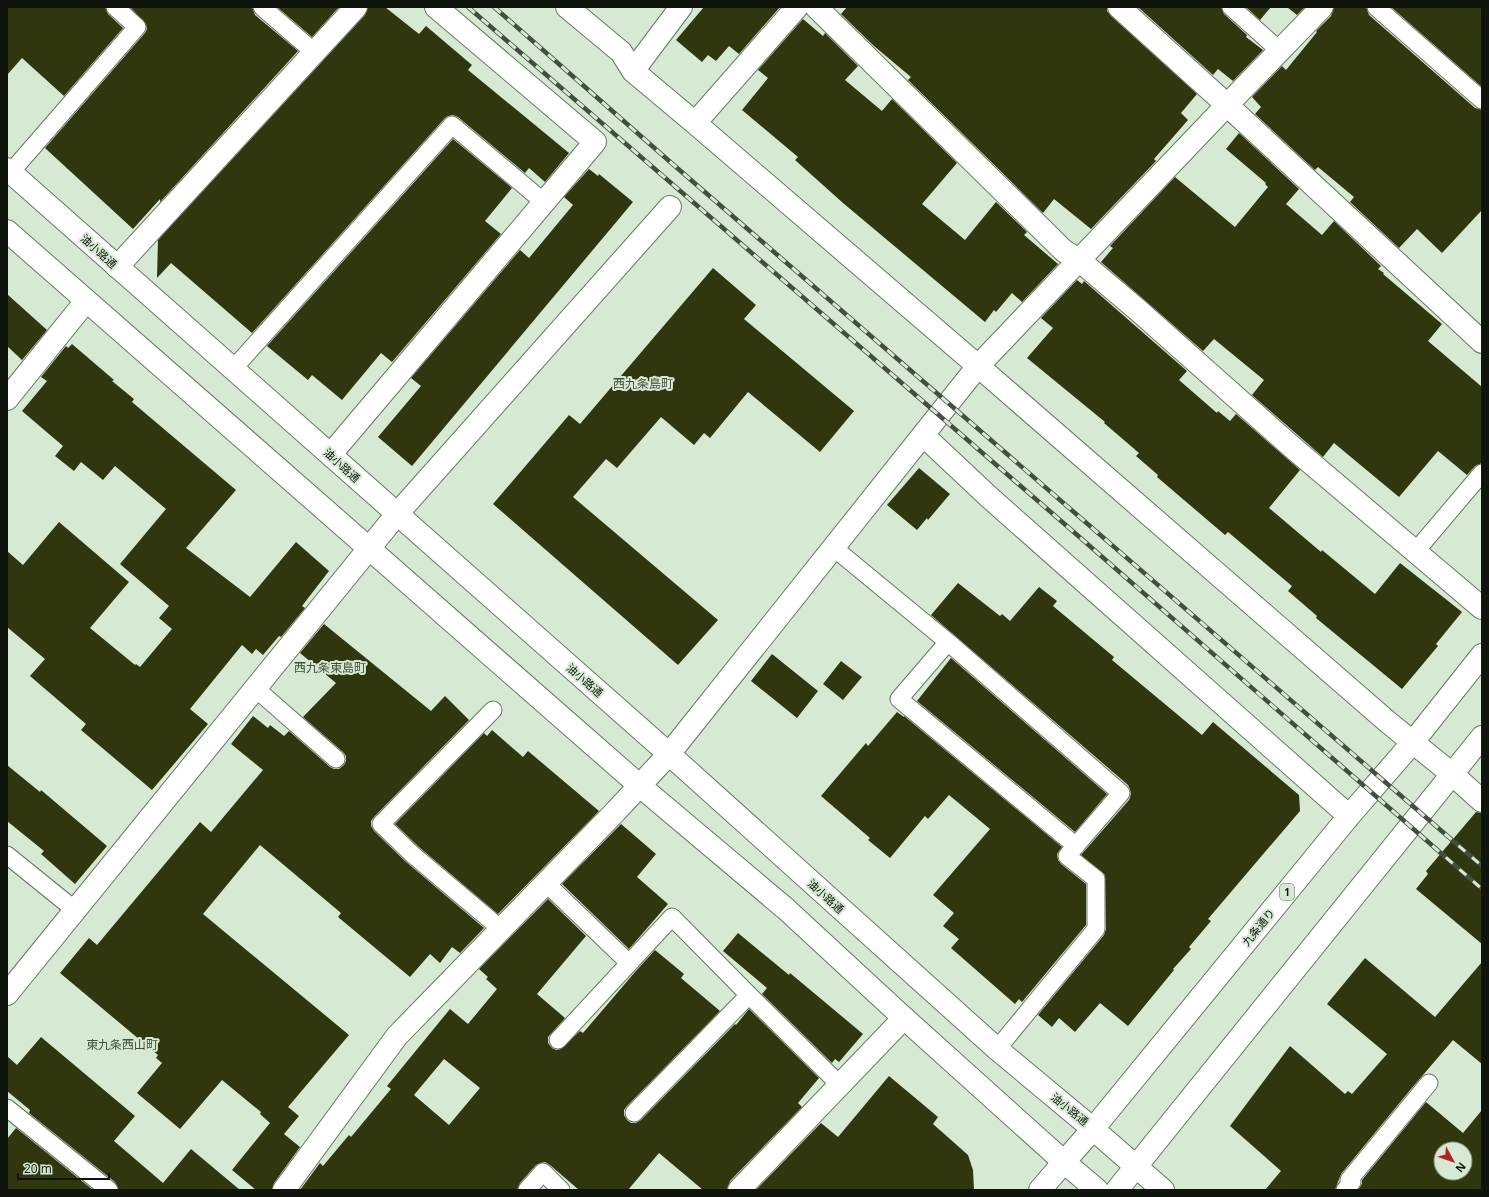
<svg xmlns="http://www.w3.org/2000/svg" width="1489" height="1197" viewBox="0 0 1489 1197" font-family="'Open Sans','Noto Sans JP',sans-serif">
	<rect width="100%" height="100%" fill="#d6e9d2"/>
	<path fill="#30360d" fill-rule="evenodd" d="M7,7h98l3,7 15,14 -59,68 -42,-38 -15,17z
		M130,7h122l3,8 43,36 -138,151v-3l-27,30 -88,-81 100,-115 2,-4 -1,-5z
		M277,7h62l-27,30z
		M368,7h17l34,27 7,-8 46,39 -4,5 101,83 -24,29 -16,-14 -4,5 -67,-56 -5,-2 -5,1 -3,2 -193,215 -81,-70 -14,15 1,-38 207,-225z
		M704,7h76l-41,47 -10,-8 -13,15 -8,-6 -6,7 -26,-22z
		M847,7h260v4l4,5 86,78 -16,19 7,7 -34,39 2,2 -65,68 -37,-30 -11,14 -135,-133 3,-3 -37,-31 -33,-32z
		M1138,7h83l3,7 23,21 -1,2 17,13 -30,31 -15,-12 -5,6z
		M1246,7h25l-11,13z
		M1287,7h18l-8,8z
		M1334,7h32l3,8 106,93 7,2v100l-40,43 -25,-24 -18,19 -49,-46 4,-5 -36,-30 -3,3 -60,-56 6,-7 -9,-10 30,-31 4,4 31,-38 -1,-1 15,-15z
		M1391,7h91v80z
		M803,19l20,17 2,-3 33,33 -13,14 37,31 10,-12 65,64 -35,41 43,36 31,-38 31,30 -3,3 34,29 -36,38 -10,-9 -16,19 -2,-2 -9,12 -142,-119 -48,-43 3,-3 -56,-47 26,-32 -10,-8z
		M1239,133l60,56 -13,15 36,31 12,-14 47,45 -3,3 6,4 -1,1 59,50 -14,17 54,46v76l-7,3 -8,9 -29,-24 -39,46 -65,-54 -11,14 -71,-62 12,-15 -50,-41 -11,12 -102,-89 12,-14 -3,-2 65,-69 60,50 33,-40 -3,-3 1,-1 -40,-34z
		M453,139l59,49 -27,33 16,13 -109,128 -11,-9 -39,47 -30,-25 -4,5 -41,-34z
		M589,169l9,7 1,-2 34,28 -221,264 -34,-29 43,-51 -10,-8 109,-128 9,8 44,-53 -9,-8z
		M713,268l43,37 -12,14 110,92 -34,41 -72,-60 -38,46 -6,-5 -10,12 -33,-28 -44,51 -11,-9 -33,38 145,123 -40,45 -185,-161 76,-89 11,9z
		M1077,280l5,4 2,-3 103,90 -8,9 38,33 1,-2 12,10 6,-7 64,56 -31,38 52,44 1,-2 53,44 25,-31 62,49 -26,32 2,2 -36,43 -86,-71 1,-2 -29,-25 4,-5 -64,-54 -3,3 -68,-58 1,-2 -22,-19 3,-3 -35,-30 1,-1 -78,-64 26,-30 -12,-10z
		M7,294l40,36 -25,30 -15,-14z
		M72,344l42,36 -2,1 22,18 -2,3 104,88 -50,58 64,49 46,-55 33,29 -27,35 3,2 -24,29 -2,-1 -16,19 -7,-6 -4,5 -10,-9 -52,64 18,15 -56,66 -71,-60 5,-6 -56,-48 15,-17 -38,-32v-76l16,14 36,-43 70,60 -39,46 45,37 1,-1 4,3 32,-38 -13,-11 10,-12 -49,-42 46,-55 -51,-43 -12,14 -22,-18 -7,9 -19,-15 8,-10 -41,-35 25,-30 -6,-4 25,-31 2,2z
		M919,468l31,26 -22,26 -1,-2 -10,12 -30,-25z
		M958,583l42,33 2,-2 8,7 29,-34 18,14 -4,5 61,51 -2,3 90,75 11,-13 86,73 1,16 -92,108 3,2 -22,26 2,2 -18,20 1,1 -46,56 -28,-23 -25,29 -16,-14 -7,9 -14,-12 66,-80 2,-6 -1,-54 -24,-20 48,-55 2,-6 -1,-5 -2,-4 -197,-170z
		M324,624l107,87 14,-15 24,24 -95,97 -3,4v5l3,5 31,30 79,67 -24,25 -8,-6 -12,16 -10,-9 -20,23 -72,-60 3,-4 -81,-68 -57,69 146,121 -61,72 11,9 -15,18 16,13 -26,36 -2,7h-16l-24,-20 38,-47 -10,-9 1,-2 -39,-32 -42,49 -43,-36 25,-30 -6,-5 2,-3 -98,-82 29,-35 8,7 103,-123 11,10 52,-62 -32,-26 22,-28 15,12 2,-3 14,11 5,-5 41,36 4,2h5l5,-4 2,-4v-5l-3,-4 -40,-35 33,-34 -36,-30z
		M772,654l46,37 -21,27 -46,-37z
		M951,658l156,136 -32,38 -158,-131z
		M841,661l21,16 -19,23 -20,-16z
		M897,712l7,5v-1l158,131 -5,7 1,6 3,4 25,20v41l-64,77 -3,-3 -4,5 -64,-56 8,-9 -16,-13 11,-13 -21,-18 57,-66 -41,-34 -21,24 -3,-3 -35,42 -22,-18 2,-2 -49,-42 45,-53 2,3z
		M492,730l31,27 5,-6 71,60 -101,103 -79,-67 -24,-23 89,-91 3,3z
		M7,765l33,27 1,-2 66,56 -32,38 -34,-30 3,-3 -37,-30z
		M1476,812l6,1v131l-66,-55 12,-15 -2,-3z
		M621,824l35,30 -19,23 31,27 -39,45 -67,-65z
		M548,899l38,37 -49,58 28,24 -17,19v6l4,5 4,2 5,-1 19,-18 3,2 52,-61 20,-22 29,24 -3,4 39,33 -93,95 -3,4v5l3,5 4,3h5l5,-3 94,-96 1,1 13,-16 70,69 -21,25 4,4 -72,74 -3,9h-24l-44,-37 -31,37h-49l-29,-25 -5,-3 -5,1 -4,2 -16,18 -3,7h-217l20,-27 3,3 26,-31 2,2 40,-48 -4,-3 63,-77 18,15 29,-35 -11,-10 2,-2 -9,-8zM444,1059l36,29 -31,37 -35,-30z
		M738,933l51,42 1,-2 73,61 -24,28 -4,-3 -3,4 -70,-69 5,-6 -44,-37z
		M1365,958l70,59 47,-55v102l-29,-24 -42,49 -70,85 -6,16h-70l16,-19 -51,-45 60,-80 55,48 3,-3 4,3 35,-40 -60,-50z
		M41,1037l94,79 -21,25 49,42 28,-34 49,41h-121l-4,-8 -86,-69 1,-3 -23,-19v-35l10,9z
		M889,1076l49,41 -5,7 35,31 5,15 1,20h-218l65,-67 17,14z
		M1426,1102l37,31 19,-23v80h-124l4,-6v-4zM1441,1149h24v24h-24z
		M16,1128l77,62h-86v-51z"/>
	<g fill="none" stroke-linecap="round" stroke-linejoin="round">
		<g stroke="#667762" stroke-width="19">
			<path id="service" d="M262,7l52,45
				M1231,7l48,43
				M1376,7l106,93
				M11,172l126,-145 -22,-20
				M233,369l219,-244 93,78
				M834,548l114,94 173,151 -54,63 29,23v50l-99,120
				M1415,552l67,-79
				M948,642l-49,57 177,147
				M255,688l81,71
				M493,710l-112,114 31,30 89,75
				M7,855l68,55
				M546,883l83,80
				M558,1040l114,-123 77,78 91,90
				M7,1108l102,82
				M634,1113l115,-118
				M527,1190l16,-18 18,18
				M1345,1190l7,-8 -3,-2 80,-97"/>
		</g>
		<g stroke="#667762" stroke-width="24">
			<path id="minor" d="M567,7l54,45 12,19 62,52 283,243 411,357 63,51
				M816,7l248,244 15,9 60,51 153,136 190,161
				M1119,7l108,98 255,237
				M633,71l48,-64
				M695,123l102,-116
				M117,267l239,-260
				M7,399l79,-98
				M923,435l66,62 360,319
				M331,454l264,-312 -159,-135
				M7,994l390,-480 273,-307
				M284,1190l113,-154 219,-225 53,-57 309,-388 249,-261 95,-98
				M739,1190l165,-172"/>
		</g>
		<g stroke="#667762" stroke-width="24">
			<path id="tertiary" d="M7,169l662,585 328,295 96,80
				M7,231l633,555 146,123 118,109 160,144
				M1452,774l30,27"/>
		</g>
		<g stroke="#667762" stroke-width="24">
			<path id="secondary" d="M1040,1190l24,-28"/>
		</g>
		<g stroke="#667762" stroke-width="24">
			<path id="trunk" d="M1093,1129l70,61
				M1097,1190l-33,-28 29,-33 256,-313 64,-74 69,-87
				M1117,1190l365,-453"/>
		</g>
		<use href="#service" stroke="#fff" stroke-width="17"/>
		<use href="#minor" stroke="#fff" stroke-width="22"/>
		<use href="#tertiary" stroke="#fff" stroke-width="22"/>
		<use href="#secondary" stroke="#fff" stroke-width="22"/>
		<use href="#trunk" stroke="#fff" stroke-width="22"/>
		<g stroke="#444d41" stroke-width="4.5">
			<path id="rail" d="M468,7l600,520 414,362
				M494,7l182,160 806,699"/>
		</g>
		<use href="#rail" stroke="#d6e9d2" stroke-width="3" stroke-dasharray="9" stroke-linecap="butt"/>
	</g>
	<g text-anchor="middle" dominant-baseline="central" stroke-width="4" stroke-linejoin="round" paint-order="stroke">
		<rect fill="#d6e9d2" stroke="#4b5548" stroke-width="1" x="1280" y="884" width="14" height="16" rx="3"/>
		<g font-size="10" font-weight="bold" fill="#0f150d">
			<text x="1287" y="892">1</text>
		</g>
		<g font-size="11" fill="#0f150d" stroke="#d6e9d2">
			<text transform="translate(99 251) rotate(42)">油小路通</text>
			<text transform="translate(342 465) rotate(42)">油小路通</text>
			<text transform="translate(585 680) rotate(41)">油小路通</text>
			<text transform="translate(826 896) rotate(42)">油小路通</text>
			<text transform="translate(1258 927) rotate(-51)">九条通り</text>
			<text transform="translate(1070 1109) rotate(39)">油小路通</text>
		</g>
		<g font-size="12" fill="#41503d" stroke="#d6e9d2">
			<text x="643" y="383">西九条島町</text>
			<text x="330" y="667">西九条東島町</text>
			<text x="122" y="1044">東九条西山町</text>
		</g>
	</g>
	<rect width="1489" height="1197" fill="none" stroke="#0f150d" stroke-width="16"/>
	<g transform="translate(1453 1161) rotate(130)"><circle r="19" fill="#d6e9d2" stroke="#869483"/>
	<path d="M0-3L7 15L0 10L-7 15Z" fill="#b32323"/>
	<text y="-6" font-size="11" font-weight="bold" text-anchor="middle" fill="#0f150d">N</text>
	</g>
	<path d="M18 1173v6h91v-6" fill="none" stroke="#0f150d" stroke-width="2"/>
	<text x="24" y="1173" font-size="12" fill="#0f150d" stroke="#d6e9d2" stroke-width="3" paint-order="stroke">20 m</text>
</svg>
